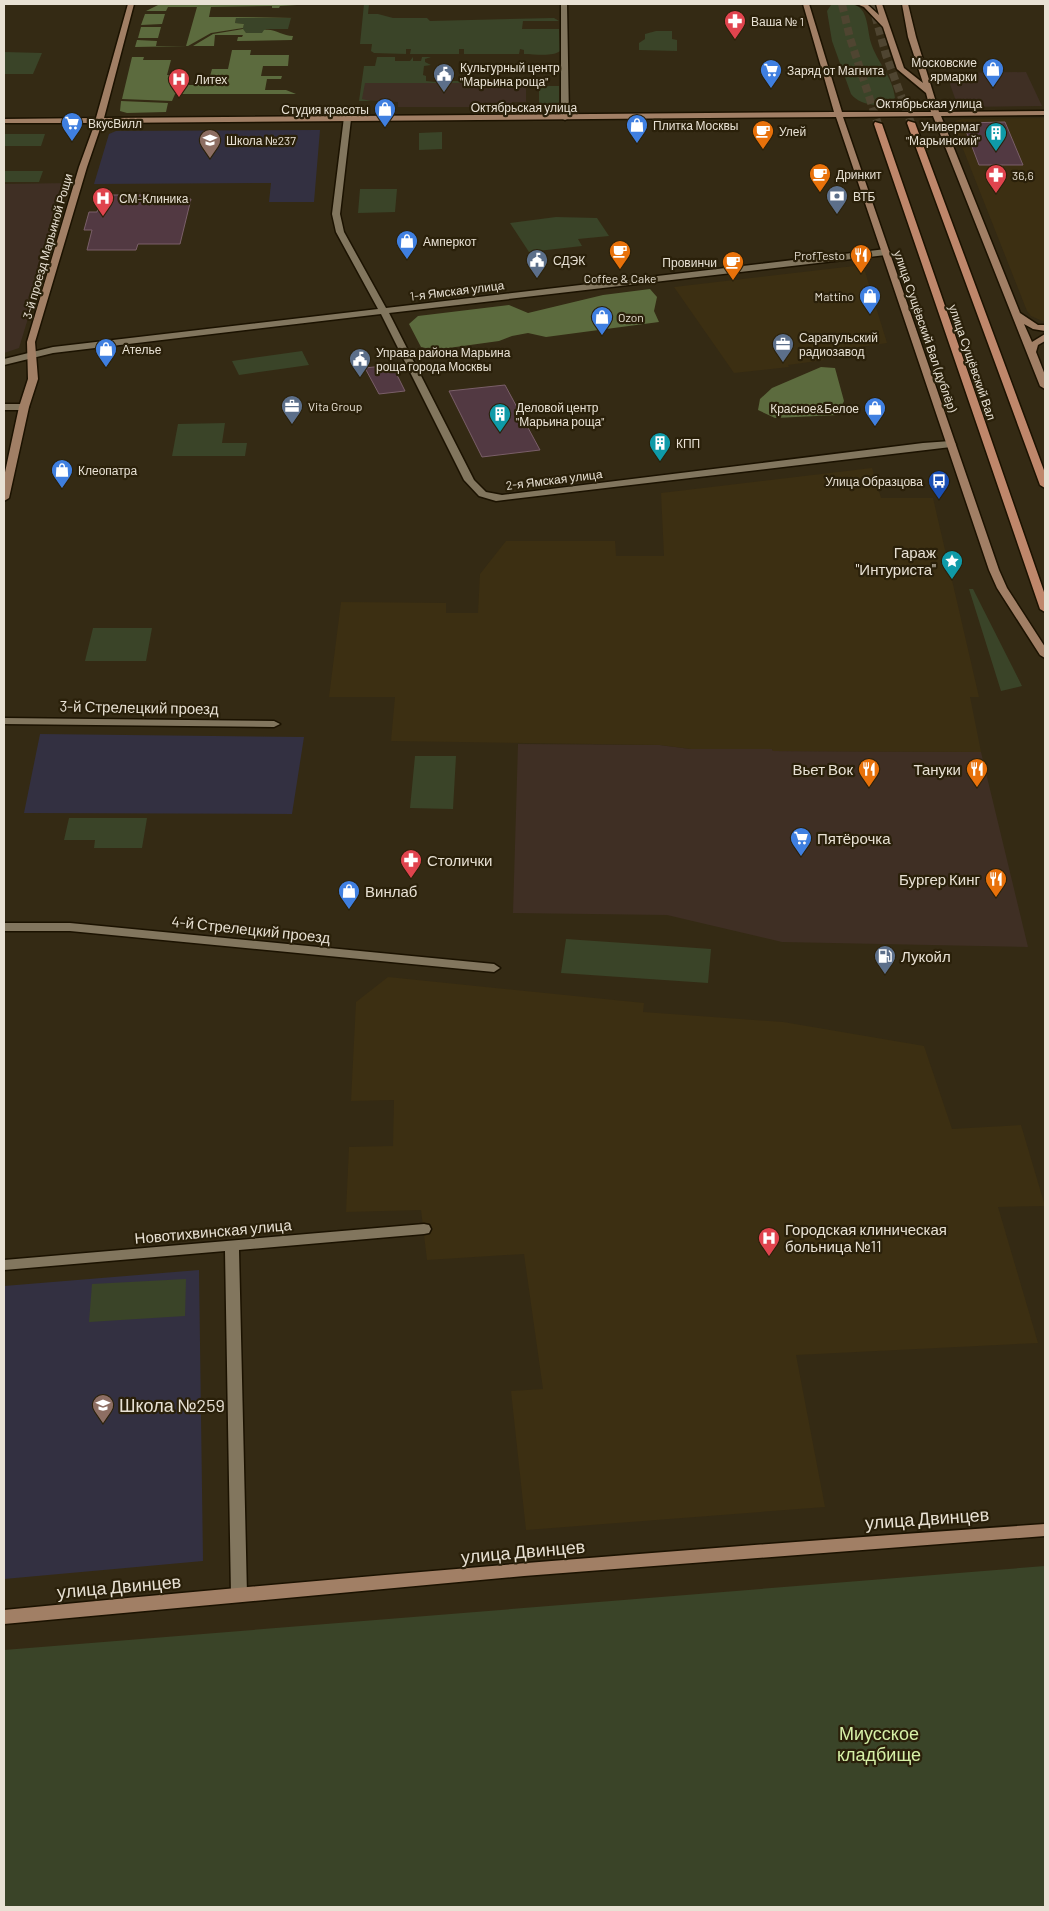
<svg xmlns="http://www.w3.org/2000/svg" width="1049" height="1911" viewBox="0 0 1049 1911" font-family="Barlow,sans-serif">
	<rect width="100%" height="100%" fill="#342a14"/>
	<path fill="#3f2f24" d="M1026,72l16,34 -77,1 -8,-3 -11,-31z
		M363,83h163v19h-14v5h-114v-5l-38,-2z
		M69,183l-50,165 -15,5v-169z
		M518,744l142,1 31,4h81l1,2 208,1 47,195 -246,-5 -115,-27 -154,-2z"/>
	<path fill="#3c2f12" d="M1045,118v204l-14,-6 -4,-5 -73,-185 1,-5 7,-2z
		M863,265l24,78 -62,9 1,2 -5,1 3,5 -36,5 1,2 -55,6 -60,-86z
		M872,468l9,30h52l46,199h-9l11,55 -208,-1 -1,-2h-81l-31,-4 -269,-4 4,-44h-66l12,-95 105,1v10h32l2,-39 26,-33h109l1,15h48l-3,-63z
		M388,977l256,26 -1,9 140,10 141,24 28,83 69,-4 24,81 -47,1 40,136 -242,12 29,152 -299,23 -15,-139 32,-2 -19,-135 -97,6 -6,-50 -75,2 3,-65 44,-1 1,-46 -43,1 5,-99z"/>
	<path fill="#333041" d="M320,130l-6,72h-45l2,-19 -177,1 15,-50 7,-3z
		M40,734l264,3 -12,77 -268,-1z
		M199,1270l4,291 -199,18v-293z"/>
	<path fill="#3a4428" d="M364,4h5l-1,10h10l15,4h34l3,3 124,-3 5,3h-36l-1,8h37l1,22c-7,6 -25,3 -36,3v-4l-4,-1 -1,5h-55v-5h-5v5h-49l1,-5h-5v5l-32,-1 -3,-2 1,-7h-12z
		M847,4c4,0 11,1 14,5 7,7 7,25 10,34 6,19 22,34 24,55 -11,11 -35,8 -44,-4l-19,-53 -5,-30 4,-6z
		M236,18h55l-3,11h-22l-3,4h-17l-4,-2 2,-7 -9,-1z
		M656,31h16v8l5,1v11l-38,-1v-7l6,-4v-5z
		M4,53v-1l38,1 -9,21h-29z
		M377,57h18v4h15l3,-4v4h8l1,-4h9l-6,2v3l6,3 -7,1 -1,9 3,1v5l20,2 2,-4v2h25l10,2h-118l-3,16 9,2h-12l5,-35h11z
		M539,86h20v23h-20z
		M442,132v17l-23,1v-17z
		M4,134h41l-4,12h-37z
		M4,171h39l-4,11h-35z
		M360,189h37l-2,23 -37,1z
		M556,217l41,1 12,18 -31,3 4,7 -53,6 -19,-29z
		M302,351l7,14 -70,10 -7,-14z
		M225,423l-3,20h25l-2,13h-73l6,-32z
		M969,589h4l49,97 -21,5z
		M93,628h59l-6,33h-61z
		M415,756h41l-3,53 -43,-1z
		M69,818h78l-5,30h-48l1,-8h-31z
		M566,939l145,10 -3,34 -147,-10z
		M186,1279l-1,37 -96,6 3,-38z
		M1045,1566v341h-1041v-257z"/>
	<path fill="#5c6b3e" d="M160,4h154l-34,2 -1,2h-7v-2l-61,1 -2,10h85l-58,1 -1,5 9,1 -1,4 -32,5 -23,13 -53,1 2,-7 20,1 -1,5h30l11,-39h-29l-2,4h-20z
		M145,14h20l-3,10 -21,1z
		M141,27h20l-3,11h-20z
		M243,29l3,4h16l2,-3c11,-2 18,6 29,6l-1,4 -55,1 1,-4h4l1,-2h-28l-1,11h-21l20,-12z
		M232,50h19l-1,5h39l-1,11h-25l-2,10h21l-1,3h-14l-2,11h21l10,4h-121l-3,7 -50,-2 10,-42h12l-1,3h28l-4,15h12l-2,10h34l1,-4 -3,-1 3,-11h16z
		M121,101l47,2 -2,9 -39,1 -7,-2z
		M650,289l7,8 -3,14 5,11 -113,15 -18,-4 -16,3 -13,5 -65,9 -13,-3 -12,-23 9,-8 91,-11 19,8 75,-18z
		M821,367l14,1 9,33 -6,14 -63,3 -17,-8 2,-11 12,-11z"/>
	<path fill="#523942" stroke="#7a5f69" d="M1005,122l18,43h-44l-16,-42z
		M102,195h48l-1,5 42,-1 -11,45h-42l-2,6h-49l5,-20h-8l5,-18h8z
		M392,365l13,26 -26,3 -14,-26z
		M505,385l35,65 -58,7 -33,-66z"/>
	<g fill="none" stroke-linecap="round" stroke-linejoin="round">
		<path stroke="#4f4531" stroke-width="8" stroke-dasharray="8 4" stroke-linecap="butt" d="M842,4l8,34 28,86
			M872,4l14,51 25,68"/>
		<g stroke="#1b1200" stroke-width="3">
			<path id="street" d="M561,4h6l2,114 -4,2 -4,-2z
				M344,117l7,2 -11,95 4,18 42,76 500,-59 4,3 -4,3 -497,58 85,167 12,12 16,3 421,-52 28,-2 5,3 -5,3 -455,54 -17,-5 -15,-16 -83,-166 -328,39 -49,12v-6l49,-12 325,-38 -42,-77 -4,-18z
				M4,404h20l5,3 -5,3h-20z
				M4,718l270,3 6,3 -6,3 -270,-3z
				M4,923h66l424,41 6,4 -6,4 -424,-41h-66z
				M424,1224l5,1 2,4 -2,4 -5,1 -185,16 8,345 -2,5 -6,2 -6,-2 -2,-5 -6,-344 -221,19v-10z"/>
		</g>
		<g stroke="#1b1200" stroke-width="3">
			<path id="secondary" d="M128,4h6l-30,114 730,-6 -31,-108h6l33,108h89l-5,-19 -29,-24 -14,-42 -19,-20 -7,-3 11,1 11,10 -3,-11h6l22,64 19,15 -15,-46 -6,-33h6l8,33 23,75 106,-1v4l-104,1 79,197 18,12h7v6l-12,-2 -9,-5 8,18 13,-8v7l-7,4 -2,7 9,23v14l-5,-3 -107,-270 -90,1 156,453 8,18 38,59v11l-5,-3 -43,-67 -8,-18 -153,-453 -734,6 -15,44 -52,175 3,37 -9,28 -20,91 -5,3v-24l15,-70 9,-28 -1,-37 52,-175 16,-44h-91v-4l92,-1z
				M1045,1524v12l-521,40 -520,48v-14c347,-34 694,-62 1041,-86z"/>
		</g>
		<g stroke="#1b1200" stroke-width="3">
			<path id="primary" d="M908,121l7,2 130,350v15l-5,-3 -133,-362z
				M875,122l7,2 163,471v17l-5,-3 -166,-485z"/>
		</g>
		<use href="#street" fill="#82765e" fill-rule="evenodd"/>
		<use href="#secondary" fill="#a17f65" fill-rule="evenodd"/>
		<use href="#primary" fill="#bf876b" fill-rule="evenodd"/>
	</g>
	<defs>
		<g id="pharmacy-pin" transform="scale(1.125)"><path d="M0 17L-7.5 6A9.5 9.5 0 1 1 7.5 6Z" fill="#e0444e" stroke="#2a200a"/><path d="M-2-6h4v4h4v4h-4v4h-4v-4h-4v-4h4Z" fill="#fff"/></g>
		<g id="shop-pin" transform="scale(1.125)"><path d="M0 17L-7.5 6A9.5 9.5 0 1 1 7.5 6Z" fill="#3f7fe0" stroke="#2a200a"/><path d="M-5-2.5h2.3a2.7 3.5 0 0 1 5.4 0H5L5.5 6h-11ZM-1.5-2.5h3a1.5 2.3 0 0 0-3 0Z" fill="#fff"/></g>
		<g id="supermarket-pin" transform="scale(1.125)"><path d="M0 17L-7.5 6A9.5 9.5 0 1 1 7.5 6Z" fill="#3f7fe0" stroke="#2a200a"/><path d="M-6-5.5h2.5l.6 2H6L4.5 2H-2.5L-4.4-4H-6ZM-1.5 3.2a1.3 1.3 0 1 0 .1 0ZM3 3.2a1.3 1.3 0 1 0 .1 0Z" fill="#fff"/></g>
		<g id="civic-pin" transform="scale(1.125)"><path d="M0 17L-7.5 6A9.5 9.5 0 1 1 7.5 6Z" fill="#5c6f8a" stroke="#2a200a"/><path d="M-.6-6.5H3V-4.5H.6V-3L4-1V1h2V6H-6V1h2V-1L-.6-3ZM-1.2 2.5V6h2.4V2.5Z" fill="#fff"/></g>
		<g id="hospital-pin" transform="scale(1.125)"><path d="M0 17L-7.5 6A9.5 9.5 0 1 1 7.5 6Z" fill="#e0444e" stroke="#2a200a"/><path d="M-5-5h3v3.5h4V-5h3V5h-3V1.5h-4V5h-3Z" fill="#fff"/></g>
		<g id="cafe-pin" transform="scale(1.125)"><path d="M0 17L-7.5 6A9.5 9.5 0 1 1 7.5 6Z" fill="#e8710a" stroke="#2a200a"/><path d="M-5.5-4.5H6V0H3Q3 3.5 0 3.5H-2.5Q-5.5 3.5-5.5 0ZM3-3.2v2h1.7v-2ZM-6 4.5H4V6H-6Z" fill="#fff"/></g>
		<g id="building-pin" transform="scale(1.125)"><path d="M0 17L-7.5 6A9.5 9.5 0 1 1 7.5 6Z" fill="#0f9aa8" stroke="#2a200a"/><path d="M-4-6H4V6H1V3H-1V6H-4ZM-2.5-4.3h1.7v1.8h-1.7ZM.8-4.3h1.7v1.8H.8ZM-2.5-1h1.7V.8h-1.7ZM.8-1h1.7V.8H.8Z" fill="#fff"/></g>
		<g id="school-pin" transform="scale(1.125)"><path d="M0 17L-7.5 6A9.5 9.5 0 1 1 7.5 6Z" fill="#8d6e63" stroke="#2a200a"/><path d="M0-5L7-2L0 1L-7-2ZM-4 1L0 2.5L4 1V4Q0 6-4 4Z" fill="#fff"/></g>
		<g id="bank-pin" transform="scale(1.125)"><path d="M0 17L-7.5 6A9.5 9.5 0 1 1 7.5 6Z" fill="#5c6f8a" stroke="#2a200a"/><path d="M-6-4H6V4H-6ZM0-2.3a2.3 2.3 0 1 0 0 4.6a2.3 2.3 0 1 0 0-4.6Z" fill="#fff"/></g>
		<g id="restaurant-pin" transform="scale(1.125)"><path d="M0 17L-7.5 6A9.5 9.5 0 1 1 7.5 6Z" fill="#e8710a" stroke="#2a200a"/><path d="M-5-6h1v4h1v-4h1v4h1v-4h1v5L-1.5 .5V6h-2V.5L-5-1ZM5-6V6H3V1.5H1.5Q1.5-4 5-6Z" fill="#fff"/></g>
		<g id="office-pin" transform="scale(1.125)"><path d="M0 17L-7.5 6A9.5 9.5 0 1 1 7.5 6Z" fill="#5c6f8a" stroke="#2a200a"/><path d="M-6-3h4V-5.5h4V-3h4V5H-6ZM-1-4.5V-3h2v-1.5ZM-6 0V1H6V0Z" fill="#fff"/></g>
		<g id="bus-pin" transform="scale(1.125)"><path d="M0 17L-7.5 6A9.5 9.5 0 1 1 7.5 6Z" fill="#1a4fb4" stroke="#2a200a"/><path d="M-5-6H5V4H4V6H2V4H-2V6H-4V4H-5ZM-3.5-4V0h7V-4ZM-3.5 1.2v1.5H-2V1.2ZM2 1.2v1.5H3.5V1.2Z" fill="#fff"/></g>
		<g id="sight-pin" transform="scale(1.125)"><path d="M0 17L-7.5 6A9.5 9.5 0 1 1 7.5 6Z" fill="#0f9aa8" stroke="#2a200a"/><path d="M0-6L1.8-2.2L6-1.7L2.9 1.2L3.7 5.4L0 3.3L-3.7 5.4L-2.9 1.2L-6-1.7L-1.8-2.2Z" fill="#fff"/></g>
		<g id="fuel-pin" transform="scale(1.125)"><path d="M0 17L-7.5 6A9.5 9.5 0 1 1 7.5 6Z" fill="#5c6f8a" stroke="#2a200a"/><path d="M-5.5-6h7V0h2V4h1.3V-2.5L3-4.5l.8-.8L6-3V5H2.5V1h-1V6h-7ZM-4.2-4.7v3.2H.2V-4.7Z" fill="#fff"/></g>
	</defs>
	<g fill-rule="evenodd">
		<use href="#pharmacy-pin" x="735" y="21"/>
		<use href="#shop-pin" x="993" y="69"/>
		<use href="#supermarket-pin" x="771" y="70"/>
		<use href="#civic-pin" x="444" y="74"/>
		<use href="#hospital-pin" x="179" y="79"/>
		<use href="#shop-pin" x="385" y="109"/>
		<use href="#supermarket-pin" x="72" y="123"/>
		<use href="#shop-pin" x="637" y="125"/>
		<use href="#cafe-pin" x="763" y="131"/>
		<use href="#building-pin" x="996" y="133"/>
		<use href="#school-pin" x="210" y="140"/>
		<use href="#cafe-pin" x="820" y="174"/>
		<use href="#pharmacy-pin" x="996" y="175"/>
		<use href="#bank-pin" x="837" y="196"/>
		<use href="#hospital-pin" x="103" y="198"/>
		<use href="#shop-pin" x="407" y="241"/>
		<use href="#cafe-pin" x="620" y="251"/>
		<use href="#restaurant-pin" x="861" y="255"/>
		<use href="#civic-pin" x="537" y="260"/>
		<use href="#cafe-pin" x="733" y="262"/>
		<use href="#shop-pin" x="870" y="296"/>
		<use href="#shop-pin" x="602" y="317"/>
		<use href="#office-pin" x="783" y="344"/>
		<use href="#shop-pin" x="106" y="349"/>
		<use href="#civic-pin" x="360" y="359"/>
		<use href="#office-pin" x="292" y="406"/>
		<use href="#shop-pin" x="875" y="408"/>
		<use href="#building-pin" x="500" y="414"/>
		<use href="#building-pin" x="660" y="443"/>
		<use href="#shop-pin" x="62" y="470"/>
		<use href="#bus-pin" x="939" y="481"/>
		<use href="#sight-pin" x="952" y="561"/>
		<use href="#restaurant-pin" x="869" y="769"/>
		<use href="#restaurant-pin" x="977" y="769"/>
		<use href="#supermarket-pin" x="801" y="838"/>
		<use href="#pharmacy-pin" x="411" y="860"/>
		<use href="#restaurant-pin" x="996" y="879"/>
		<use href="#shop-pin" x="349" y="891"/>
		<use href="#fuel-pin" x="885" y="956"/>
		<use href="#hospital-pin" x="769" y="1238"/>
		<use href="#school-pin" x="103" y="1405"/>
	</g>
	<g text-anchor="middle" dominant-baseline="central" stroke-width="4.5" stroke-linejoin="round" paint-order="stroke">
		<g font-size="12" fill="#e8e1d4" stroke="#2a200a" text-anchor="start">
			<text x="751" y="21">Ваша № 1</text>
			<text x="977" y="62" text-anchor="end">Московские<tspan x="977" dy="14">ярмарки</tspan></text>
			<text x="460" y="67">Культурный центр<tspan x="460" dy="14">"Марьина роща"</tspan></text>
			<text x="787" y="70">Заряд от Магнита</text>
			<text x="195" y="79">Литех</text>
			<text x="369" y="109" text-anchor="end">Студия красоты</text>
			<text x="88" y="123">ВкусВилл</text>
			<text x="653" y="125">Плитка Москвы</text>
			<text x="980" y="126" text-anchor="end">Универмаг<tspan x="980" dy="14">"Марьинский"</tspan></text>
			<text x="779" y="131">Улей</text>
			<text x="226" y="140">Школа №237</text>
			<text x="836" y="174">Дринкит</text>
			<text x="1012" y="175">36,6</text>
			<text x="853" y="196">ВТБ</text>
			<text x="119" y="198">СМ-Клиника</text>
			<text x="423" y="241">Амперкот</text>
			<text x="845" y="255" text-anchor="end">ProfTesto</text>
			<text x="553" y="260">СДЭК</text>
			<text x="717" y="262" text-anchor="end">Провинчи</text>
			<text x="620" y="278" text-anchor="middle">Coffee &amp; Cake</text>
			<text x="854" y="296" text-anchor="end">Mattino</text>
			<text x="618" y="317">Ozon</text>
			<text x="799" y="337">Сарапульский<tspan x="799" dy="14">радиозавод</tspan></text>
			<text x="122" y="349">Ателье</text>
			<text x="376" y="352">Управа района Марьина<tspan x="376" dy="14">роща города Москвы</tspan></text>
			<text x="308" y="406">Vita Group</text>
			<text x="516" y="407">Деловой центр<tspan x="516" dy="14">"Марьина роща"</tspan></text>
			<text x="859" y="408" text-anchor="end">Красное&amp;Белое</text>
			<text x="676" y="443">КПП</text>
			<text x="78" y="470">Клеопатра</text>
			<text x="923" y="481" text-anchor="end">Улица Образцова</text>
		</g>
		<g font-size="12" fill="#e8e1d4" stroke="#2a200a">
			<text x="929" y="103">Октябрьская улица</text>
			<text x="524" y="107">Октябрьская улица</text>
			<text transform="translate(47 246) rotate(-74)">3-й проезд Марьиной Рощи</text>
			<text transform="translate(457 290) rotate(-7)">1-я Ямская улица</text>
			<text transform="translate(926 331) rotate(71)">улица Сущёвский Вал (дублёр)</text>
			<text transform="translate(973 362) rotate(71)">улица Сущёвский Вал</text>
			<text transform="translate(554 479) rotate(-7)">2-я Ямская улица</text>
		</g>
		<g font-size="15" fill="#e8e1d4" stroke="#2a200a" text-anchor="start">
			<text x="936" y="552" text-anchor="end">Гараж<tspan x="936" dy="17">"Интуриста"</tspan></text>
			<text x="853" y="769" text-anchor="end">Вьет Вок</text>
			<text x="961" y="769" text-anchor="end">Тануки</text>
			<text x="817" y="838">Пятёрочка</text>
			<text x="427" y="860">Столички</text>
			<text x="980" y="879" text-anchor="end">Бургер Кинг</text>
			<text x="365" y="891">Винлаб</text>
			<text x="901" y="956">Лукойл</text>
			<text x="785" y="1229">Городская клиническая<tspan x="785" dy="17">больница №11</tspan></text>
		</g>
		<g font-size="15" fill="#e8e1d4" stroke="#2a200a">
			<text transform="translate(139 707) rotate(1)">3-й Стрелецкий проезд</text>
			<text transform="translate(251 929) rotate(6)">4-й Стрелецкий проезд</text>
			<text transform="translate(213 1231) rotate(-5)">Новотихвинская улица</text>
		</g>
		<g font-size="18" fill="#e8e1d4" stroke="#2a200a" text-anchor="start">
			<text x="119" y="1405">Школа №259</text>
		</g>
		<g font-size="18" fill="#e8e1d4" stroke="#2a200a">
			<text transform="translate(927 1518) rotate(-4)">улица Двинцев</text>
			<text transform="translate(523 1551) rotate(-5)">улица Двинцев</text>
			<text transform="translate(119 1586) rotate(-5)">улица Двинцев</text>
		</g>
		<g font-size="18" fill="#d6f0a6" stroke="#2a200a">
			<text x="879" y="1733">Миусское<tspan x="879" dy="21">кладбище</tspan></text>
		</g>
	</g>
	<rect width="1049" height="1911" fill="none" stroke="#e8e1d4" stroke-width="10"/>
</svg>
